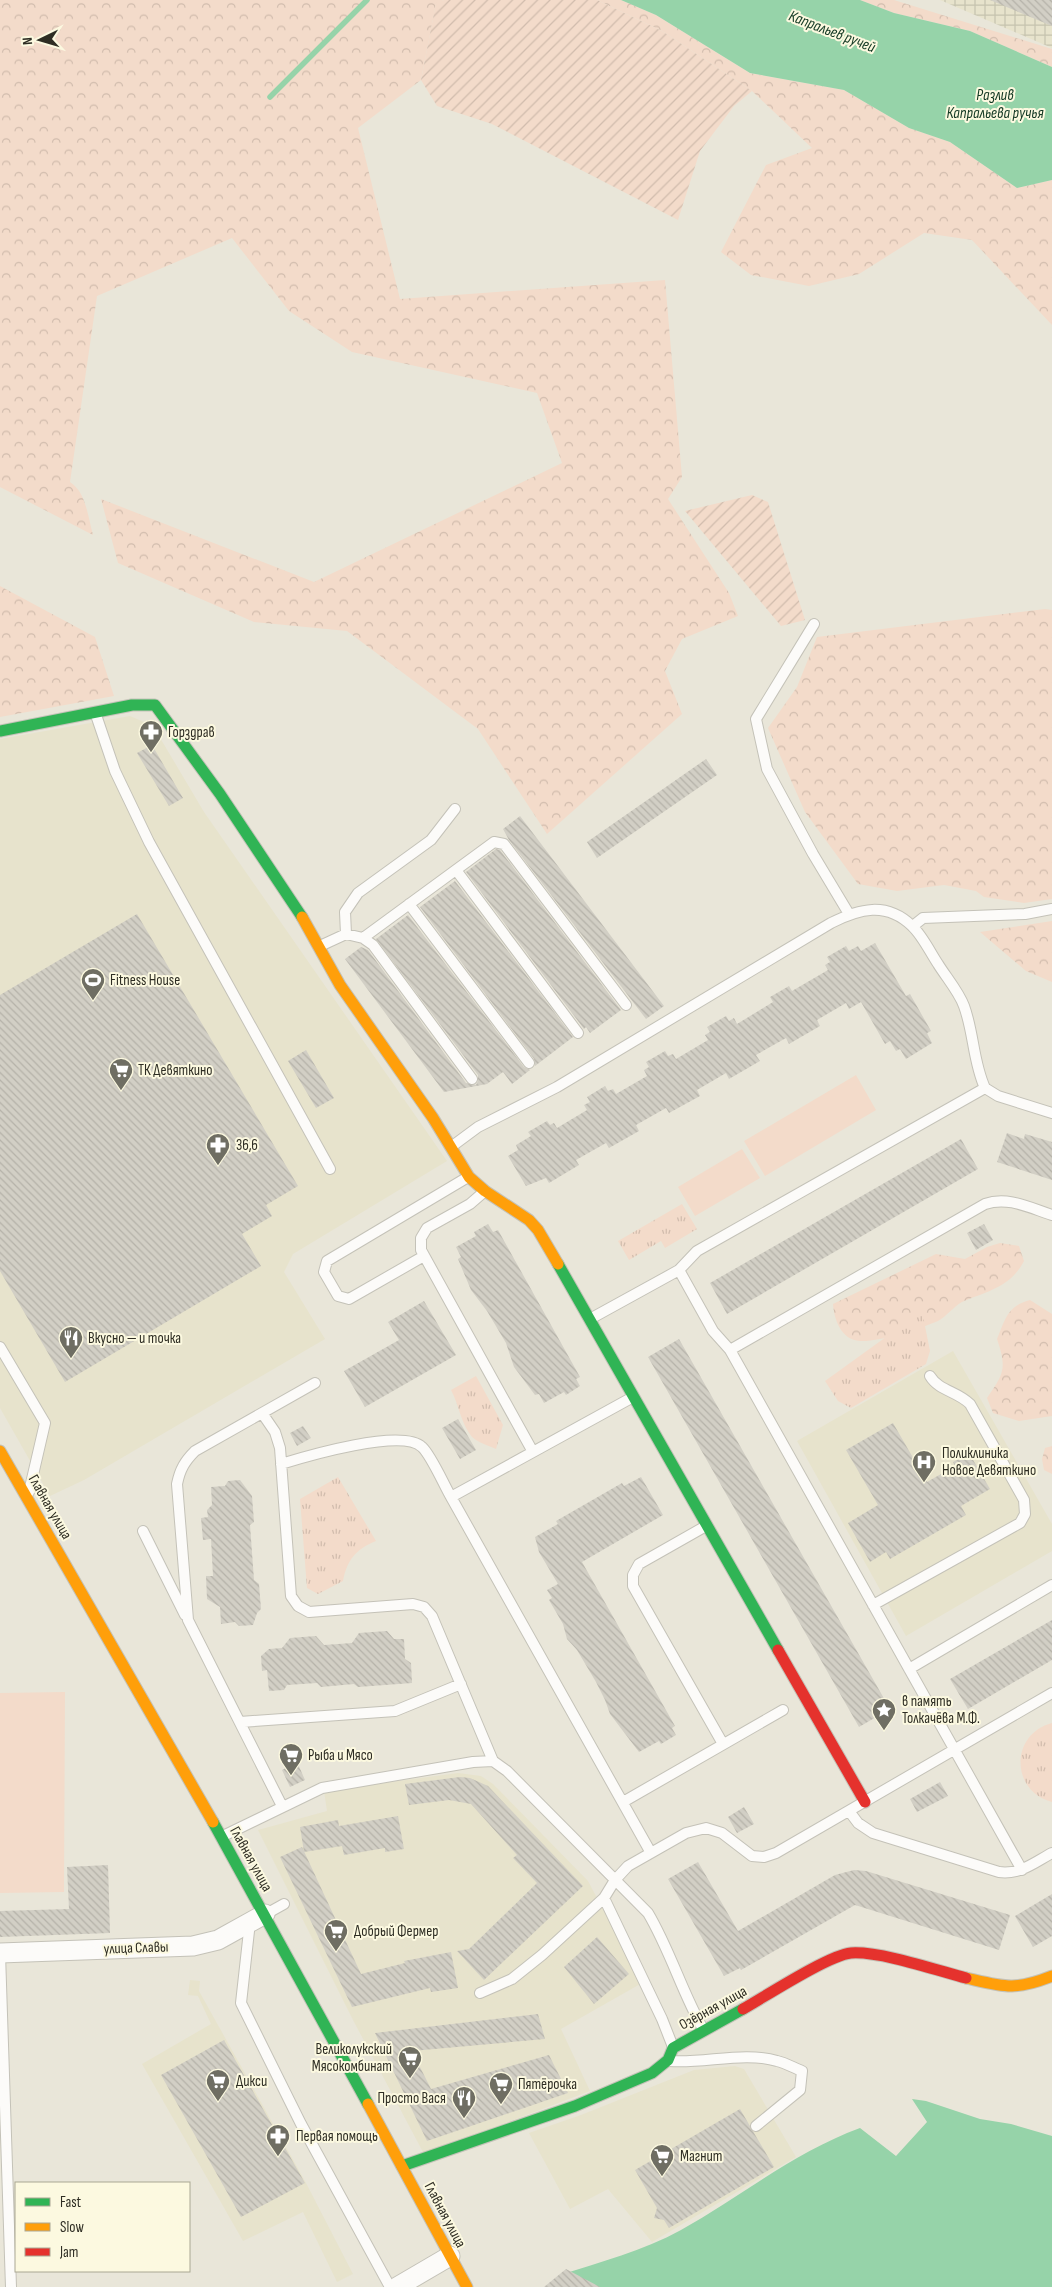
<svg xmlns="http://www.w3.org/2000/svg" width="1052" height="2287" viewBox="0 0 1052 2287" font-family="'Sofia Sans Condensed',sans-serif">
	<defs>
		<pattern id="industrial-grid" width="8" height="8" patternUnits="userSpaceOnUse" patternTransform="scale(1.25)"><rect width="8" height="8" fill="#e7e3cc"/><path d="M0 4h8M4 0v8" fill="none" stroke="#c6c3af"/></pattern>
		<pattern id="forest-crowns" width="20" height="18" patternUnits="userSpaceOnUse" patternTransform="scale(1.25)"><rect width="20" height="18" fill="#f3dbca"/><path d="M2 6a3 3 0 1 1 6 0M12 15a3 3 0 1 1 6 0" fill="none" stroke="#d1bcad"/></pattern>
		<pattern id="park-tufts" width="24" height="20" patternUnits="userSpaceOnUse" patternTransform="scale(1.25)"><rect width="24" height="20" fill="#f3dbca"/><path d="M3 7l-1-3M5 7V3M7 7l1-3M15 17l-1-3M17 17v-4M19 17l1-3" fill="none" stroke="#d1bcad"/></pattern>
		<pattern id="garden-furrows" width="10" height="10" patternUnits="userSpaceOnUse" patternTransform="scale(1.25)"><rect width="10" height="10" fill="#f3dbca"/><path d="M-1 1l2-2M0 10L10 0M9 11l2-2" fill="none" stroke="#d1bcad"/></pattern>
		<pattern id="building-back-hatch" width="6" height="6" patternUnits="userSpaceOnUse" patternTransform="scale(1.25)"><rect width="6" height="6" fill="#d2cfc5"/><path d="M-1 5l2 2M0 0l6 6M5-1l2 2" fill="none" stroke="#b5b2a9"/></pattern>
	</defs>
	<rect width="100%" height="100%" fill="#e9e6d9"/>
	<path fill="#e7e3cc" d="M130,716l23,10 51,86 243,349 -154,93 -9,18 41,67 -241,141 -34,16 -50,-88v-669z
		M953,1351l99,173v27l-146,85 -109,-195z
		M458,1773l23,3 12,8 95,97 54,102 -81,46 29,62 -166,63 -71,-134 -95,-190 69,-19 -3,-20z
		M190,1980l10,1 -1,10 107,192 47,91 -16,8 -34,-70 -60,29 -101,-177 69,-40 -13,-28 -10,-1z
		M735,2066l9,3 52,88 -144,85 -44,-53 -38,20 -41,-76 52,-18 113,-45z"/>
	<path fill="url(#industrial-grid)" d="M940,0h112v48z"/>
	<path fill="#f3dbca" d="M856,1075l20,35 -111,66 -21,-35z
		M742,1149l18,29 -65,38 -17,-29z
		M65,1692l-1,200 -64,1v-200z"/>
	<path fill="url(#forest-crowns)" d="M0,0h444l-8,4 -15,76 -63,48 42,171 265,-19 17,197 -14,22 61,94 9,23 -56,23 -17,32 17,43 -135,120 -69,-105 -131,-98 -93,-9 -136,-59 -17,-64 213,83 248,-119 -25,-70 -185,-41 -63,-41 -57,-73 -135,58 -27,186c16,10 18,35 23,53l-93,-48z
		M597,0h24l35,15 94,58 94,17 65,38 41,14 67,46 35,-8v145l-80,-85 -48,-7 -65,41 -50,12 -58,-11 -30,-23 45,-87 46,-17 -60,-57 -90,-60z
		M860,0h34l158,49v18l-82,-36 -76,-18z
		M0,586l95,51 19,59 -114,21z
		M1045,609l7,1v289l-28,4 -40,-6 -8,-6 -32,-6 -47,6 -39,-7 -53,-72 -37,-84 29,-41 20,-50z
		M1052,921v61l-26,-11 -46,-39z
		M1000,1243l19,3 5,15c-14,27 -37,30 -62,41 -9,5 -15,14 -24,19 -19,8 -58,21 -78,20 -19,-1 -26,-22 -27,-37l103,-50 29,5 22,-12z
		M1030,1300l22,14v102l-33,5 -26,-8 -6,-15c17,-25 20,-29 10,-59 8,-19 10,-33 33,-39z
		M1052,1446v28l-8,-4 -2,-11 3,-11z"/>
	<path fill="url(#park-tufts)" d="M682,1204l15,25 -32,19 -4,-7 -32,19 -11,-19z
		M922,1311l8,40 -4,13 -75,44 -13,-7 -13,-20z
		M476,1376l27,49 -7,24c-7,-3 -19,-7 -24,-12 -11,-13 -13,-32 -21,-47z
		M338,1477l38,64c-20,8 -29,19 -33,40l-25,13 -11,-6 -7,-89z
		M1052,1723v79c-42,-11 -42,-68 0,-79z"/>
	<path fill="url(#garden-furrows)" d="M444,0h153l65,31 90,60 -18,15 -34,45 -22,69 -186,-96 -55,-18 -16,-26 15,-77z
		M752,495l16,7 37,118 -24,6 -96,-115z"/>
	<path fill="#96d3a9" d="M621,0h239l34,13 76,18 82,36v113l-35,8 -67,-46 -41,-14 -65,-38 -94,-17 -94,-58z
		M912,2099l14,2 54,18 31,5 41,12v151h-497l5,-12c40,-13 83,-24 121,-45 60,-34 114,-78 179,-102l36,28 31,-34z"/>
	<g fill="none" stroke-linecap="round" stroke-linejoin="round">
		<path stroke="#96d3a9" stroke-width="5.5" d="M270,97l97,-97"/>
	</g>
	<path fill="url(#building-back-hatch)" d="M990,0h62v26z
		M152,745l31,53 -14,8 -32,-53z
		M706,759l11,16 -120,83 -10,-16z
		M520,816l144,190 -18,13 -137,-179 -6,-11z
		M496,849l4,1 121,160 -31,23 -4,-6 -2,2 -118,-157z
		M455,881l118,156 -38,29 -1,-7 -114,-152z
		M137,914l161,272 -32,19 6,11 -30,18 19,32 -196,116 -65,-111v-276z
		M408,915l116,152 6,3 -18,14 -9,-12 -16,12 -43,8 -99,-133 16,-12 7,3 98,133 10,2 2,-4v-6l-102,-136z
		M875,943l31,53 4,-2 21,37 -4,2 5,10 -26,16 -6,-10 -4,2 -6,-10 -5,3 -24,-42 -12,7 -3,-6 -29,17 3,6 -31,18 -3,-6 -30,17 4,6 -31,18 -3,-6 -29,17 3,6 -31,17 -3,-5 -30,17 3,6 -30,17 -3,-5 -30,17 3,5 -30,18 -3,-5 -20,8 -18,-30 10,-6 -2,-5 15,-9 -3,-4 19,-11 3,4 4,-2 3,5 30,-18 -3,-5 6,-3 -3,-5 18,-11 3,5 5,-2 3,5 31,-18 -3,-6 5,-3 -3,-5 19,-11 3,5 5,-2 3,5 32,-19 -3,-5 5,-3 -3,-5 19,-11 3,5 5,-3 3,6 36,-22 -3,-5 19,-11 3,5 36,-21 -3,-5 5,-3 -3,-5 19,-11 3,5 9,-5 3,5z
		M306,1050l28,48 -18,10 -28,-47z
		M1007,1133l17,6 1,-5 27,8v38l-55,-18z
		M961,1139l17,30 -251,145 -17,-31z
		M488,1224l5,8 5,-2 82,147 -4,2 4,7 -14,9 -2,-3 -20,11 -5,-9 -4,1 -21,-28 -8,-24 -19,-32 -16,-21 -13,-31 3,-2 -5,-10 20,-11 -2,-4z
		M984,1224l9,16 -17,10 -9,-17z
		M424,1301l32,54 -91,52 -21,-36 55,-31 -11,-18z
		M679,1339l211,370 -31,18 -211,-370z
		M458,1419l18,31 -16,9 -18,-31z
		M893,1423l34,59 28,-16 -2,-4 16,-9 21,36 -29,17 5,9 -76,44 -4,-7 -16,10 -22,-39 30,-18 -32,-55z
		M303,1426l8,12 -14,8 -7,-13z
		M641,1477l22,38 -81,47 93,164 -3,2 4,7 -15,9 -2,-3 -20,11 -29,-38 -5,-14 -9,-18 -19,-32 -10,-11 -4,-15 -14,-24 3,-2 -5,-8 11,-6 -19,-32 -4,-15 23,-13 -2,-3 66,-38 2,3z
		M240,1480l12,16 2,26 -4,3 4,55 5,4 2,25 -4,4 -4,12 -14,1 -4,-4 -14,2 -1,-17 -13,-8 -1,-23h7l-2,-37 -8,1 -2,-22 7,-1 -1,-7 5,-5 -1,-18 14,-1 3,-5z
		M1052,1620v40l-84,49 -18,-30z
		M387,1631l7,8h10l1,20 6,4 1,20 -54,4 -4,-3 -33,3 -4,-4 -30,2 -3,5 -15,1 -2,-21 -5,1 -1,-15 8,-7 13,-1 8,-10 26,-2 8,9 28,-2 7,-10z
		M297,1762l8,18 -15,7 -8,-17z
		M460,1777l10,1 18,8 95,100 -99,94 -27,-29 12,-2 68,-66 -24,-25 4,-3 -46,-51 -22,-4 -40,5 -4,-21z
		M940,1782l8,14 -31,16 -7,-13z
		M744,1807l10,17 -17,9 -9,-16z
		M398,1816l6,33 -19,3v-4l-41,7 -2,-9 -38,6 -4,-25 38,-7 1,6z
		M302,1847l59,127 44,-11 -1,-2 47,-9 7,36 -27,4 -1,-4 -78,19 -72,-150z
		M698,1862l40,69 97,-56 19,-5 12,1 144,44 -11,35 -144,-45 -114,65 -1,-2 -16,8 -56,-97z
		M108,1865l2,68 -110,4v-26l69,-2 -2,-42z
		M1052,1894v42l-19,11 -18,-31z
		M597,1937l32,37 -35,30 -30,-37z
		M538,2014l7,25 -133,12 19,38 118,-34 19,38 -141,48 -52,-108z
		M224,2040l81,143 -64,34 -80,-142z
		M740,2109l34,58 -105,61 -5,-8 -10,-2 3,-10 -22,-38z
		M566,2269l34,18h-56z"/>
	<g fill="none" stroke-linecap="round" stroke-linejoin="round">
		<g stroke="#c4c2b8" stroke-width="12">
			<path id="lane" d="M814,624l-58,95 11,50 46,85 36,60
				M95,712l20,59 34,71 181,327
				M456,870l122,163
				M409,904l120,159
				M913,926l10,-8 102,-4 27,-5
				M346,934l-1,-22 13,-19 73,-53 24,-31
				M363,938l10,7 99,134
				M320,946l26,-12 17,4 131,-96 10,2 122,161
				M985,1088l13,8 54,17
				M451,1147l27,-20 79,-40 274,-164c28,-14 55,-22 81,3 10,9 18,26 26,38 8,13 21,28 26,42 10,27 9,56 21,82
				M485,1191l-15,13 -43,24 -6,10v12l112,202
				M424,1256l-75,43 -11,-3 -14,-24 3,-11 141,-84
				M679,1270l34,61 17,19 292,520
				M590,1319l89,-49 18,-19 288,-163
				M0,1347l45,76 -16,69
				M730,1350l255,-146c23,-8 45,4 67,11
				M262,1413l13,19 5,16 11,148 7,10 11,6 104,-8 11,3 8,9 61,145
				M281,1464c26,-8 121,-36 141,-17 9,8 22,38 29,50l182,-100
				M451,1497l200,356
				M706,1526l-67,38 -6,11v11l90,158
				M143,1531l42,84
				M873,1605l147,-82 5,-9 -1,-14 -54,-96c-13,-13 -31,-13 -40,-28
				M909,1669l143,-84
				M240,1722l155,-11 66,-27
				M623,1802l160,-92
				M282,1806l-94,-186 -11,-136c3,-15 8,-23 18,-33l120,-68
				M849,1811l9,12 15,10 126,39c21,3 36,-10 53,-19
				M221,1837l101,-49 151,-26 20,-1 14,10 141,142c22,37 34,79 55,116
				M604,1898l58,121 11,28
				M266,1914l18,-10
				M250,1922l-9,81 60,121 89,163
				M0,1954l11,333
				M480,1993l32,-14 30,-24 62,-57 11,-18 13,-14 58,-33 20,-5 16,5 30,23 12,1 12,-4 276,-160
				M669,2061c35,3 75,-10 108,0 9,2 17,7 25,10l-2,19 -44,36"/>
		</g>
		<g stroke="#c4c2b8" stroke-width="21">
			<path id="street" d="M0,1953l193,-7 25,-6 47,-26
				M397,2287l53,-31"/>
		</g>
		<g stroke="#c4c2b8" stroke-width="13">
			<path id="fast" d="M0,731l132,-26h23l65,89 82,123
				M558,1264l220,386
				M213,1822l155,282
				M402,2166l173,-60 77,-33 16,-13 5,-12 70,-39"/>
		</g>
		<g stroke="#c4c2b8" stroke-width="13">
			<path id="slow" d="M302,917l38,68 93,133 36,59 16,14 44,29 9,10 20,34
				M0,1451l213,371
				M966,1978c39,9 48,13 86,-2
				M368,2104l99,183"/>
		</g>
		<g stroke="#c4c2b8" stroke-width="13">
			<path id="jam" d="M778,1650l87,152
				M743,2009c23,-13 86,-54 108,-56 29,-2 85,17 115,25"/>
		</g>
		<use href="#lane" stroke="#fcfbf9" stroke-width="10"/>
		<use href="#street" stroke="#fcfbf9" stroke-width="19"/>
		<use href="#fast" stroke="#30b455" stroke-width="11"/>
		<use href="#slow" stroke="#ff9f0a" stroke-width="11"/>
		<use href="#jam" stroke="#e5322d" stroke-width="11"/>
	</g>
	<defs>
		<g id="pharmacy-pin" transform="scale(1.25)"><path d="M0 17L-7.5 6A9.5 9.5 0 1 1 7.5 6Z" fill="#6f6e63" stroke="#fcf9e0"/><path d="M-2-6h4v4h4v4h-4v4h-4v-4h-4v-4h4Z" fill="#fff"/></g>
		<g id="stadium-pin" transform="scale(1.25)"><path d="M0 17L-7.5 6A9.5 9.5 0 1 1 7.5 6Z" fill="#6f6e63" stroke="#fcf9e0"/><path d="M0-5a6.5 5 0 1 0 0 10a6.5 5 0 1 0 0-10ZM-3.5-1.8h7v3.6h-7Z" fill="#fff"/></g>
		<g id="supermarket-pin" transform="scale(1.25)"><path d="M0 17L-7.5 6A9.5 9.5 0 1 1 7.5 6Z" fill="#6f6e63" stroke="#fcf9e0"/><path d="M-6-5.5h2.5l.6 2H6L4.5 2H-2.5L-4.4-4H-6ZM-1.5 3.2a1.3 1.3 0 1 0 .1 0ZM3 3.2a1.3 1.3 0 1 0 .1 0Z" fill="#fff"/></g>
		<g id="restaurant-pin" transform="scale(1.25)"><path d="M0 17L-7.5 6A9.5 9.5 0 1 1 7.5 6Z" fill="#6f6e63" stroke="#fcf9e0"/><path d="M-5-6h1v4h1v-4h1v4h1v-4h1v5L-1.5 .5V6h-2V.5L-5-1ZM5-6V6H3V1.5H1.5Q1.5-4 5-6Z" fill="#fff"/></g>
		<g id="hospital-pin" transform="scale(1.25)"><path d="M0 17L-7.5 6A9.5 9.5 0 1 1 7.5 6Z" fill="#6f6e63" stroke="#fcf9e0"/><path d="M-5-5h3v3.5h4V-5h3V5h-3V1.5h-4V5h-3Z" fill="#fff"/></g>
		<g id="sight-pin" transform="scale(1.25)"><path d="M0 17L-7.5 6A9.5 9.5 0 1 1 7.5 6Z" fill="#6f6e63" stroke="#fcf9e0"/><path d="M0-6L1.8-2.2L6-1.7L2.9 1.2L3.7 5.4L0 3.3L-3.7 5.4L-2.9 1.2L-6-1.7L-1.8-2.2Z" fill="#fff"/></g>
	</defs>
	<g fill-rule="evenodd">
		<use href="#pharmacy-pin" x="151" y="732"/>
		<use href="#stadium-pin" x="93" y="980"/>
		<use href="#supermarket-pin" x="121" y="1070"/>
		<use href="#pharmacy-pin" x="218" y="1145"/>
		<use href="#restaurant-pin" x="71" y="1338"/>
		<use href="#hospital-pin" x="924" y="1462"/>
		<use href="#sight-pin" x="884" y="1710"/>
		<use href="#supermarket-pin" x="291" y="1755"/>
		<use href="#supermarket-pin" x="336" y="1931"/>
		<use href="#supermarket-pin" x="410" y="2058"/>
		<use href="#supermarket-pin" x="218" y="2081"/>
		<use href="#supermarket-pin" x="501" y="2084"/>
		<use href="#restaurant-pin" x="464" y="2098"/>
		<use href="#pharmacy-pin" x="278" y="2136"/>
		<use href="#supermarket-pin" x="662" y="2156"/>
	</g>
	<g text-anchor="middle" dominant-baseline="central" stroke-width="4" stroke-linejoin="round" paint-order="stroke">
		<g font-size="15" fill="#2e2d23" stroke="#fcf9e0" text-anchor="start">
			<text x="168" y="732">Горздрав</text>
			<text x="110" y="980">Fitness House</text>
			<text x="138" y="1070">ТК Девяткино</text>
			<text x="236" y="1145">36,6</text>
			<text x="88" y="1338">Вкусно — и точка</text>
			<text x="942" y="1453">Поликлиника<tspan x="942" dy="17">Новое Девяткино</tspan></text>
			<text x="902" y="1701">в память<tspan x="902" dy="17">Толкачёва М.Ф.</tspan></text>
			<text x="308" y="1755">Рыба и Мясо</text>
			<text x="354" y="1931">Добрый Фермер</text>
			<text x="392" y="2049" text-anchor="end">Великолукский<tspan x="392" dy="17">Мясокомбинат</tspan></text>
			<text x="236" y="2081">Дикси</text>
			<text x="518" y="2084">Пятёрочка</text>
			<text x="446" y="2098" text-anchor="end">Просто Вася</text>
			<text x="296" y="2136">Первая помощь</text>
			<text x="680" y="2156">Магнит</text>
		</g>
		<g font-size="15" fill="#2e2d23" stroke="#fcf9e0">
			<text transform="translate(50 1507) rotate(60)">Главная улица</text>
			<text transform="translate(251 1859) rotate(61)">Главная улица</text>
			<text transform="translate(136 1948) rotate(-2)">улица Славы</text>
			<text transform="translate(713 2008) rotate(-29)">Озёрная улица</text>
			<text transform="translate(445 2215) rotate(62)">Главная улица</text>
		</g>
		<g font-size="16" font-style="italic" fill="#123823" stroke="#fcf9e0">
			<text transform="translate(832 32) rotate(21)">Капральев ручей</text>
			<text x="995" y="95">Разлив<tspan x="995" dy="18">Капральева ручья</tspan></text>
		</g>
	</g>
	<rect x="15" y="2182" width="175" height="90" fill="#fcf9e0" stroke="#aaa794"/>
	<rect x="25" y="2198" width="25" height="8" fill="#30b455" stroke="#aaa794"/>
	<text x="60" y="2207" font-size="15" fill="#2e2d23">Fast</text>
	<rect x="25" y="2223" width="25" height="8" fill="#ff9f0a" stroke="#aaa794"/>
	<text x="60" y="2232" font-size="15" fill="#2e2d23">Slow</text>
	<rect x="25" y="2248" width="25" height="8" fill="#e5322d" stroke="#aaa794"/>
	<text x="60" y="2257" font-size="15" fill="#2e2d23">Jam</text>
	<g transform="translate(40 40) rotate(265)" stroke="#fcf9e0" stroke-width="4" paint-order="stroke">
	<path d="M0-4L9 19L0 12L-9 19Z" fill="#2e2d23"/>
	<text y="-8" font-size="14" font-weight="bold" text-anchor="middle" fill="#2e2d23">N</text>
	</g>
</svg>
